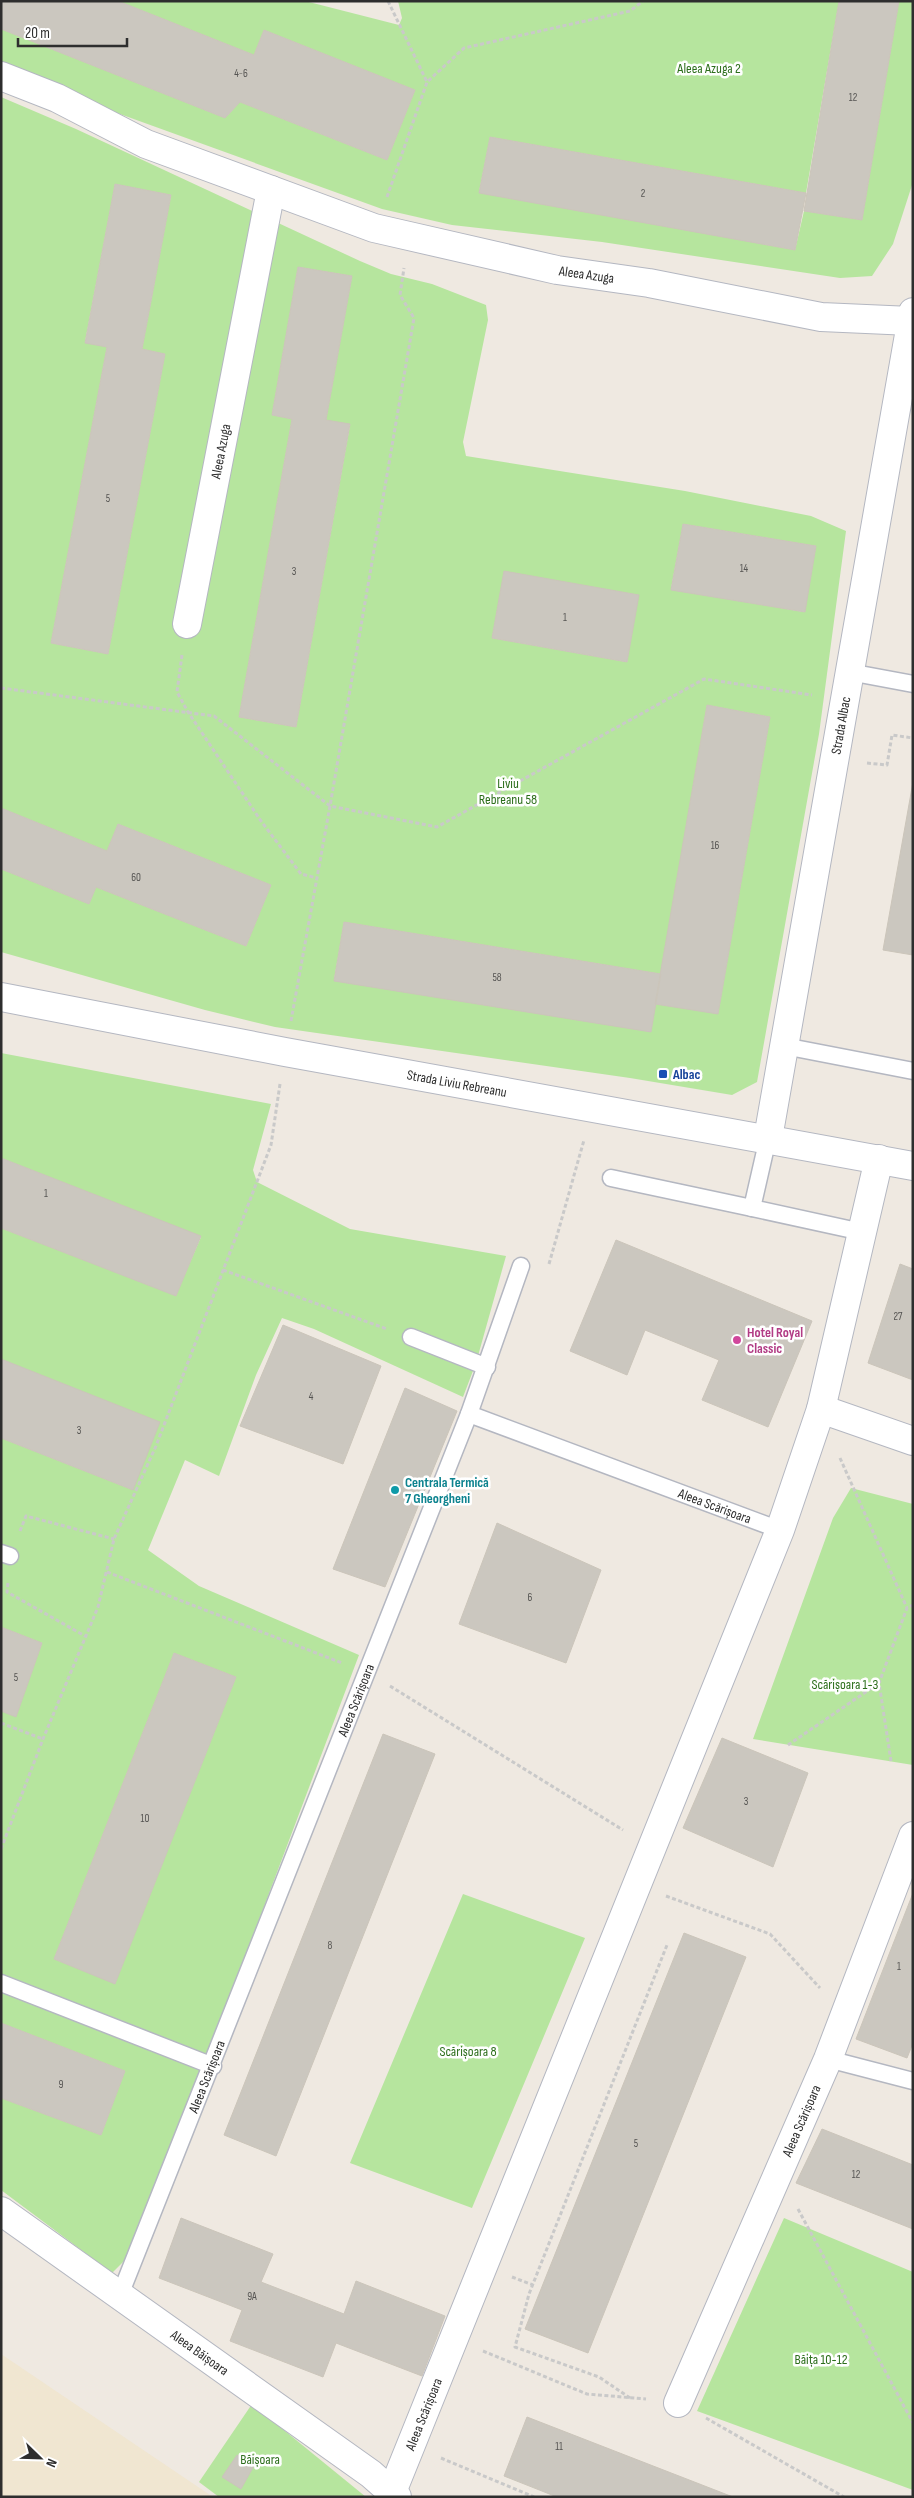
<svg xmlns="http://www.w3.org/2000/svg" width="914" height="2498" viewBox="0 0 914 2498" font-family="'Sofia Sans Condensed',sans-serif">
	<rect width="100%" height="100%" fill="#efe9e1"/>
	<path fill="#f0e6d1" d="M1,2354l40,27 172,116h-212z"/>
	<path fill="#b6e59e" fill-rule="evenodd" d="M118,1h187l94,24 3,-7 -4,-17h441l-33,192 -316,-56 -11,55 316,58 9,-39 58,9 37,-219h14v181l-20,62 -21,32 -32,2 -238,-36 -150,-17 -70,-16 -381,-138v-42l224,89 15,-16 147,58 28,-70 -151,-60 -10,25z
		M1,97l75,32 284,132 31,13 41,10 54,21 2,15 -25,122 3,14 219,35 126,25 35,15 -27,203 -62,348 -25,13 -102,-17 -355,-51 -70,-17 -204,-58v-83l88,35 7,-17 150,59 25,-61 -153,-61 -11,27 -106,-43zM115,184l56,11 -29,154 23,5 -57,300 -57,-11 56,-296 -22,-5zM298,267l54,9 -26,144 24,5 -54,302 -57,-10 53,-298 -20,-4zM683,524l133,22 -12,66 -133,-23zM504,572l134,23 -11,67 -135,-24zM707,705l63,12 -52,296 -63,-9 -321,-24 10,-58 317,52z
		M1,1053l270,51 -18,66 4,12 93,47 156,27 -30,107 -13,34 -149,-68 -32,-11 -26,57 -37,101 -34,-16 -37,90 51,36 160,69 -171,453 -64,153 -12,12 -111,-83v-92l100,37 24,-64 -124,-48v-312l15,5 26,-73 -41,-16v-189l132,52 -132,-131v-131l175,67 25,-58 -200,-79zM174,1653l62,24 -121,306 -61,-24z
		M851,1488l62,16v261l-160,-26 80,-221z
		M463,1894l122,44 -113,270 -122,-45z
		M784,2218l129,54v218l-216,-79z
		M252,2404l114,93h-147l-20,-15z"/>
	<path fill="#cbc7bf" stroke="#cbc5ba" d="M1,1h117l136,54 10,-25 151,60 -28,70 -147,-58 -15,16 -224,-89z
		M839,1h60l-37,219 -58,-9z
		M490,137l316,56 -11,57 -316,-57z
		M115,184l56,11 -29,154 23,5 -57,300 -57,-11 56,-296 -22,-4z
		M298,267l54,9 -26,144 24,4 -54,303 -57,-10 53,-298 -20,-4z
		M683,524l133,22 -11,66 -134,-22z
		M504,571l135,24 -12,67 -135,-24z
		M707,705l63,12 -52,297 -63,-10z
		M913,782v173l-30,-5z
		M1,808l106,43 11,-27 153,61 -25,61 -150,-59 -7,17 -88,-35z
		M344,922l317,52 -10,58 -317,-51z
		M1,1158l200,78 -25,60 -175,-68z
		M616,1240l196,81 -44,106 -66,-27 17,-40 -74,-30 -18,45 -57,-24z
		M900,1264l13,5v111l-45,-17z
		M283,1325l98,41 -38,98 -103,-38z
		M1,1359l159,63 -27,68 -132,-52z
		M405,1388l52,23 -72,176 -52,-18z
		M497,1523l104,47 -35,93 -107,-39z
		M1,1627l41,16 -26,74 -15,-6z
		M174,1653l62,24 -121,307 -61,-25z
		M383,1734l52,20 -159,402 -52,-21z
		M722,1738l86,35 -35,94 -90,-39z
		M913,1893v150l-6,15 -51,-19z
		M684,1933l62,24 -158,396 -63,-24z
		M1,2023l124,48 -24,64 -100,-37z
		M822,2129l91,36v64l-117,-46z
		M181,2218l92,36 -12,28 83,32 12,-33 89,35 -23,60 -86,-33 -13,34 -93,-36 12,-31 -83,-32z
		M527,2417l206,80h-176l-53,-21z
		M237,2455l18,9 -14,25 -19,-12z"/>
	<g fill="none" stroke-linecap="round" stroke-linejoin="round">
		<g stroke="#b4b7c1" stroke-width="19">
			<g id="lane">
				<path d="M849,672l64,12"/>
				<path d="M784,1046l129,25"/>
				<path d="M768,1138l-16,70 110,24"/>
				<path d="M611,1178l141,30"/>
				<path d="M411,1337l76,30"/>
				<path d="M469,1414l52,-148"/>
				<path d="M1,1553l9,3"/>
				<path d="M1,1983l212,83"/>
				<path d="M828,2059l85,22"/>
				<path id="s1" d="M120,2295l349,-881 311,116"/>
			</g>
		</g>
		<g stroke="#b4b7c1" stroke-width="30">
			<g id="street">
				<path id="s2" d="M1,76l56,22 89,46 228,84 183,42 92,13 172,34 90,4"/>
				<path id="s3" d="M187,624l84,-434"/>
				<path id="s4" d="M768,1138l145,-826"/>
				<path d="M821,1409l92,32"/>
				<path id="s5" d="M1,2211l370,263 26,23"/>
				<path id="s6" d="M678,2403l150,-344 85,-223"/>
				<path id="s7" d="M392,2492l388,-962 41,-121 58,-250"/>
			</g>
		</g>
		<g stroke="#b4b7c1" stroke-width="30">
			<g id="secondary">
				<path id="s8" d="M1,997l284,55 628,114"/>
			</g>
		</g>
		<path stroke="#c9c9c9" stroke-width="3" stroke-dasharray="4 2.5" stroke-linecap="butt" d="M388,1l39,81
			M387,197l40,-115 37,-34 166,-37 13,-10
			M182,655l-5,37 11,20 73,109 40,53 16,4
			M1,688l213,28 116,90 84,-488 -14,-23 4,-27
			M867,763l20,2 5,-30 21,3
			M291,1021l39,-215 107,21 267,-148 108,16
			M549,1264l35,-124
			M223,1270l164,59
			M840,1458l67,150
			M20,1531l6,-15 88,23
			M107,1572l235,91
			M8,1583l-1,9 78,44
			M390,1686l233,144
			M1,1723l42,16
			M788,1745l91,-62
			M891,1761l-12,-78 28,-75 6,-3
			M1,1849l42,-110 55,-132 16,-68 42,-93 115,-301 9,-61
			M666,1896l104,38 50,54
			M798,2209l115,214
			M512,2277l21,8
			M483,2351l104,43 59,5
			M630,2398l-31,-21 -84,-30 14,-53 138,-349
			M706,2418l138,79
			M441,2458l93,39"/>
		<use href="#lane" stroke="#fff" stroke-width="16"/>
		<use href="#street" stroke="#fff" stroke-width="28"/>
		<use href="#secondary" stroke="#fff" stroke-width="28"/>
	</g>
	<rect fill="#1a4fb4" stroke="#fff" stroke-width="2" x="658" y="1069" width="10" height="10" rx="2.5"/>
	<circle fill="#d1479c" stroke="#fff" stroke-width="2" cx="737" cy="1340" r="5"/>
	<circle fill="#0f9aa8" stroke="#fff" stroke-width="2" cx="395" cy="1490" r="5"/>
	<g text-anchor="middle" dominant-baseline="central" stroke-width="5" stroke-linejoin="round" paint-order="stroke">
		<g font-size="11" fill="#555452">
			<text x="241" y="73">4-6</text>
			<text x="853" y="97">12</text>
			<text x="643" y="193">2</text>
			<text x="108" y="498">5</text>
			<text x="744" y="568">14</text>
			<text x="294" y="571">3</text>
			<text x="565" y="617">1</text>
			<text x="715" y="845">16</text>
			<text x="136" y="877">60</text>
			<text x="497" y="977">58</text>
			<text x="46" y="1193">1</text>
			<text x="898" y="1316">27</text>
			<text x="311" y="1396">4</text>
			<text x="79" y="1430">3</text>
			<text x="530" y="1597">6</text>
			<text x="16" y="1677">5</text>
			<text x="746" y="1801">3</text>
			<text x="145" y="1818">10</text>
			<text x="330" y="1945">8</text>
			<text x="899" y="1966">1</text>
			<text x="61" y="2084">9</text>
			<text x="636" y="2143">5</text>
			<text x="856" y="2174">12</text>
			<text x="252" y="2296">9A</text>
			<text x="559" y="2446">11</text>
		</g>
		<g font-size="14" fill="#2c6e1b" stroke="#fff">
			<text x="709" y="68">Aleea Azuga 2</text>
			<text x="508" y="783">Liviu<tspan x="508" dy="16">Rebreanu 58</tspan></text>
			<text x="845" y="1684">Scărișoara 1-3</text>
			<text x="468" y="2051">Scărișoara 8</text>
			<text x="821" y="2359">Băița 10-12</text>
			<text x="260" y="2459">Băișoara</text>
		</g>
		<g font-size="14" fill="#2e2e2e" stroke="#fff">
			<text stroke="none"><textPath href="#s2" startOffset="621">Aleea Azuga</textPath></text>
			<text stroke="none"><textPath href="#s3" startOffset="176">Aleea Azuga</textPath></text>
			<text stroke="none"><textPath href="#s4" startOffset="419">Strada Albac</textPath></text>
			<text stroke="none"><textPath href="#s8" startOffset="464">Strada Liviu Rebreanu</textPath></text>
			<text stroke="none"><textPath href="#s1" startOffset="1210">Aleea Scărișoara</textPath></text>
			<text stroke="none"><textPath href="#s1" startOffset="640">Aleea Scărișoara</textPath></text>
			<text stroke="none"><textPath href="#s1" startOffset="235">Aleea Scărișoara</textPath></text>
			<text stroke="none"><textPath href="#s6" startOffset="308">Aleea Scărișoara</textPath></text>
			<text stroke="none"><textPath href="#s5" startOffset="244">Aleea Băișoara</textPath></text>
			<text stroke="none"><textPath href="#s7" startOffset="84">Aleea Scărișoara</textPath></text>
		</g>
		<g font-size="14" font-weight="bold" fill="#164399" stroke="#fff" text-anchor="start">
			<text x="673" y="1074">Albac</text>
		</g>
		<g font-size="14" font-weight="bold" fill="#b23c85" stroke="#fff" text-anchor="start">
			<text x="747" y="1332">Hotel Royal<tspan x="747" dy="16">Classic</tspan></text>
		</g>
		<g font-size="14" font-weight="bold" fill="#0d838f" stroke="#fff" text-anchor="start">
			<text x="405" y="1482">Centrala Termică<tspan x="405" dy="16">7 Gheorgheni</tspan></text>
		</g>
	</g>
	<rect width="914" height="2498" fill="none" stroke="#2e2e2e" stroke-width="5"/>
	<g transform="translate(40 2458) rotate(113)" stroke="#ffffff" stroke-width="4" paint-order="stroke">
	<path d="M0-4L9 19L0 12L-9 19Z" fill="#2e2e2e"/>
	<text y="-8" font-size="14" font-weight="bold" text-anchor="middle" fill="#2e2e2e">N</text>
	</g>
	<path d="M18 38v8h109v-8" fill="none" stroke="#2e2e2e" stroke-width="2.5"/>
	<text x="25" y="38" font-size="15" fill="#2e2e2e" stroke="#ffffff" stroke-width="4" paint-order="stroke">20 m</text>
</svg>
